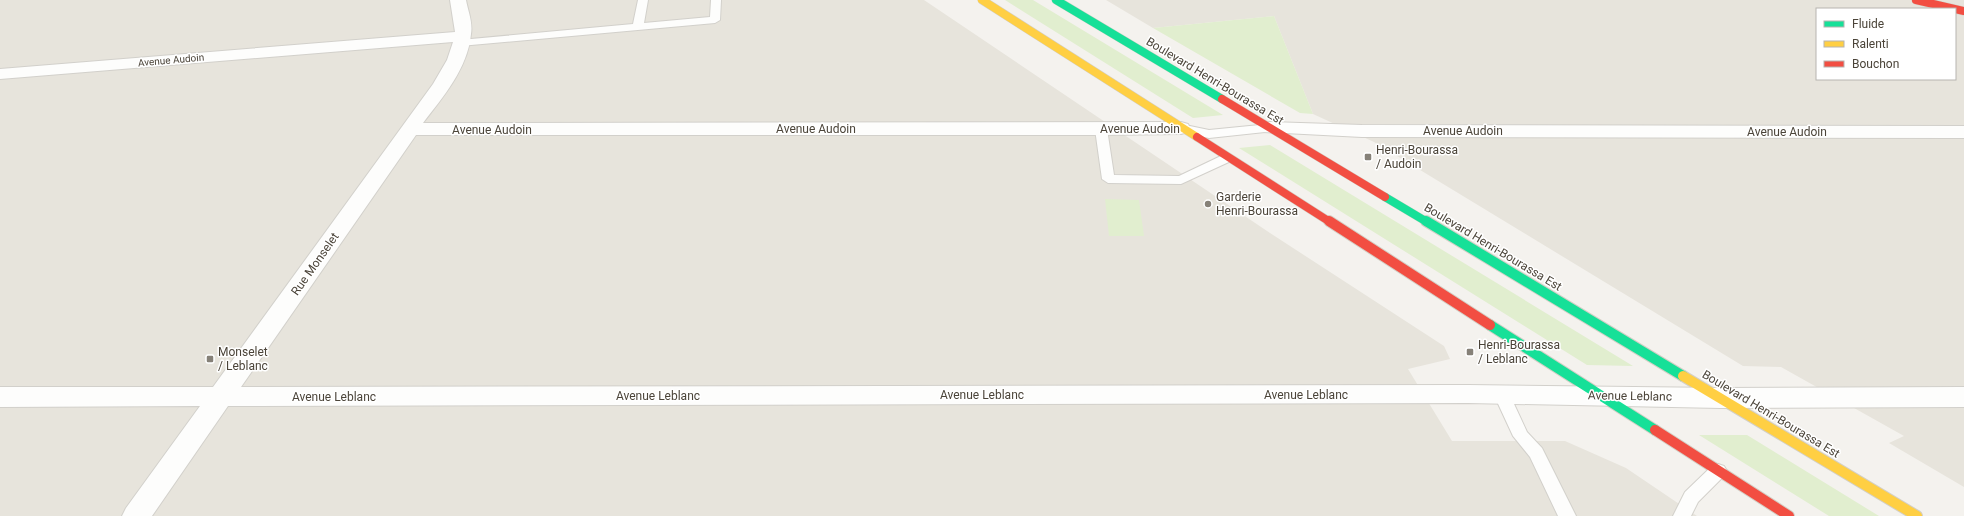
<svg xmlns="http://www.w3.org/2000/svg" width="1964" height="516" viewBox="0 0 1964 516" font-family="Roboto,sans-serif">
	<rect width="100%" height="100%" fill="#f4f2ee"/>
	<path fill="#e7e4dc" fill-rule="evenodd" d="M0,0h924l346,233 174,113 6,13 -42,10 44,72h113l61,27 71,48h-1697z
		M1106,0h858v487l-75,-44 15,-7 -123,-69 -38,-1 -369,-224 -61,-28 -39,-98 -121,12zM1817,9h138v70h-138z"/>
	<path fill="#e1eecf" d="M1005,0h28l190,115 -30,3z
		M1274,16l39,98 -13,-1 -147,-85z
		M1270,145l363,221 -46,-1 -348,-217z
		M1105,199l34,1 5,36h-35z
		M1699,435h48l132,81h-50z"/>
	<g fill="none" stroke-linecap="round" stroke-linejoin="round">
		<g stroke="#d2d0cb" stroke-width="2">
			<path id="lane" d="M638,0h10l-4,23 66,-6 1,-17h10l-1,20 -5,3 -255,23 -5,-3 5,-3 173,-16z
				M1270,124l6,4 -2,3 -65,7 -28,-6 -2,-3 6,-4 24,5z
				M1101,125l6,4 7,46 65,1 44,-21 4,-1 6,4 -2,3 -50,23 -73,-1 -6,-4 -7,-50z
				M1502,389l6,2 19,41 15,16 34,68h-18l-28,-59 -17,-21 -19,-41 2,-4z
				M1718,464l6,2 3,5 -3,5 -26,26 -7,14h-18l12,-24 27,-26z"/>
		</g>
		<g stroke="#d2d0cb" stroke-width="2">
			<path id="street" d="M450,0h16c2,11 7,22 5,34 -3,34 -28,63 -48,89l758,-1 7,2 2,4 -2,4 -7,2 -80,1h-685l-175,252 1227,-2 253,3 243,-1v20l-243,1 -253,-5 -1240,3 -76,110h-30l4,-8 74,-102 -200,1v-20h213l220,-303 14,-24 6,-18 -453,37v-10l455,-37z
				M1270,122l92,3 602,1v12l-602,-1 -99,-5 -2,-4 2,-4z"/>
		</g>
		<g stroke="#d3cfc5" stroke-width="9">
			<path id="fast-far1" d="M1056,0l166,99
				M1385,197l42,25"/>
		</g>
		<g stroke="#d3cfc5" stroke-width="12">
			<path id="fast" d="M1426,221l257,155
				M1490,325l165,105"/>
		</g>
		<g stroke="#d3cfc5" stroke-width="9">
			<path id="slow-far1" d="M982,0l215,137"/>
		</g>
		<g stroke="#d3cfc5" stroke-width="12">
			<path id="slow" d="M1683,376l234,140"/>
		</g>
		<g stroke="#d3cfc5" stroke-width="9">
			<path id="jam-far1" d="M1916,0l48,11
				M1222,99l163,98
				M1197,137l133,85"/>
		</g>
		<g stroke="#d3cfc5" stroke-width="12">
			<path id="jam" d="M1329,221l161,104
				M1655,430l134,86"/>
		</g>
		<use href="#lane" fill="#fdfdfc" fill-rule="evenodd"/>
		<use href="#street" fill="#fdfdfc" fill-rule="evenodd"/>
		<use href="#fast-far1" stroke="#16e098" stroke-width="8"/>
		<use href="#fast" stroke="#16e098" stroke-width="10"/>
		<use href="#slow-far1" stroke="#ffcf43" stroke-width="8"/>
		<use href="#slow" stroke="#ffcf43" stroke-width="10"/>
		<use href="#jam-far1" stroke="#f24e42" stroke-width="8"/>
		<use href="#jam" stroke="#f24e42" stroke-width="10"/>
	</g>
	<g fill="#868178" stroke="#fff" stroke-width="1.5">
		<rect x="1364" y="153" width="8" height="8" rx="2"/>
		<circle cx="1208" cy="204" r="4"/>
		<rect x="1466" y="348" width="8" height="8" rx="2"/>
		<rect x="206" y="355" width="8" height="8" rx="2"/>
	</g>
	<g text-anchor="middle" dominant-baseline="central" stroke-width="3" stroke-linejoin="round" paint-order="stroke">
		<g font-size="10" fill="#4b4439" stroke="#fff">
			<text transform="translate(171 60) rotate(-5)">Avenue Audoin</text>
		</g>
		<g font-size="12" fill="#4b4439" stroke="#fff">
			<text transform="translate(1215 81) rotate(31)">Boulevard Henri-Bourassa Est</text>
			<text x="816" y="129">Avenue Audoin</text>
			<text x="1140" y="129">Avenue Audoin</text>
			<text x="492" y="130">Avenue Audoin</text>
			<text x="1463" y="131">Avenue Audoin</text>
			<text x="1787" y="132">Avenue Audoin</text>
			<text transform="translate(1493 247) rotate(31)">Boulevard Henri-Bourassa Est</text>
			<text transform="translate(315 264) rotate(-55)">Rue Monselet</text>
			<text x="982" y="395">Avenue Leblanc</text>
			<text x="1306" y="395">Avenue Leblanc</text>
			<text x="658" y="396">Avenue Leblanc</text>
			<text transform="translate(1630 396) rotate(1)">Avenue Leblanc</text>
			<text x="334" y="397">Avenue Leblanc</text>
			<text transform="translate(1771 414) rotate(31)">Boulevard Henri-Bourassa Est</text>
		</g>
		<g font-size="12" fill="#4b4439" stroke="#fff" text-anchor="start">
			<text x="1376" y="150">Henri-Bourassa<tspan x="1376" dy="14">/ Audoin</tspan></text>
			<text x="1216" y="197">Garderie<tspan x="1216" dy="14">Henri-Bourassa</tspan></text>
			<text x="1478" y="345">Henri-Bourassa<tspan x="1478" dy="14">/ Leblanc</tspan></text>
			<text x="218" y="352">Monselet<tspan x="218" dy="14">/ Leblanc</tspan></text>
		</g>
	</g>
	<rect x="1816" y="8" width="140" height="72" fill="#ffffff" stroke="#b7b4b0"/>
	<rect x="1824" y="21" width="20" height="6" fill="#16e098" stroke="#b7b4b0"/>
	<text x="1852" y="28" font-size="12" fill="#4b4439">Fluide</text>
	<rect x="1824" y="41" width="20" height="6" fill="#ffcf43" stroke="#b7b4b0"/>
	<text x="1852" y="48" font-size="12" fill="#4b4439">Ralenti</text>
	<rect x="1824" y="61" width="20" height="6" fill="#f24e42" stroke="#b7b4b0"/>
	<text x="1852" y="68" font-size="12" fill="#4b4439">Bouchon</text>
</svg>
